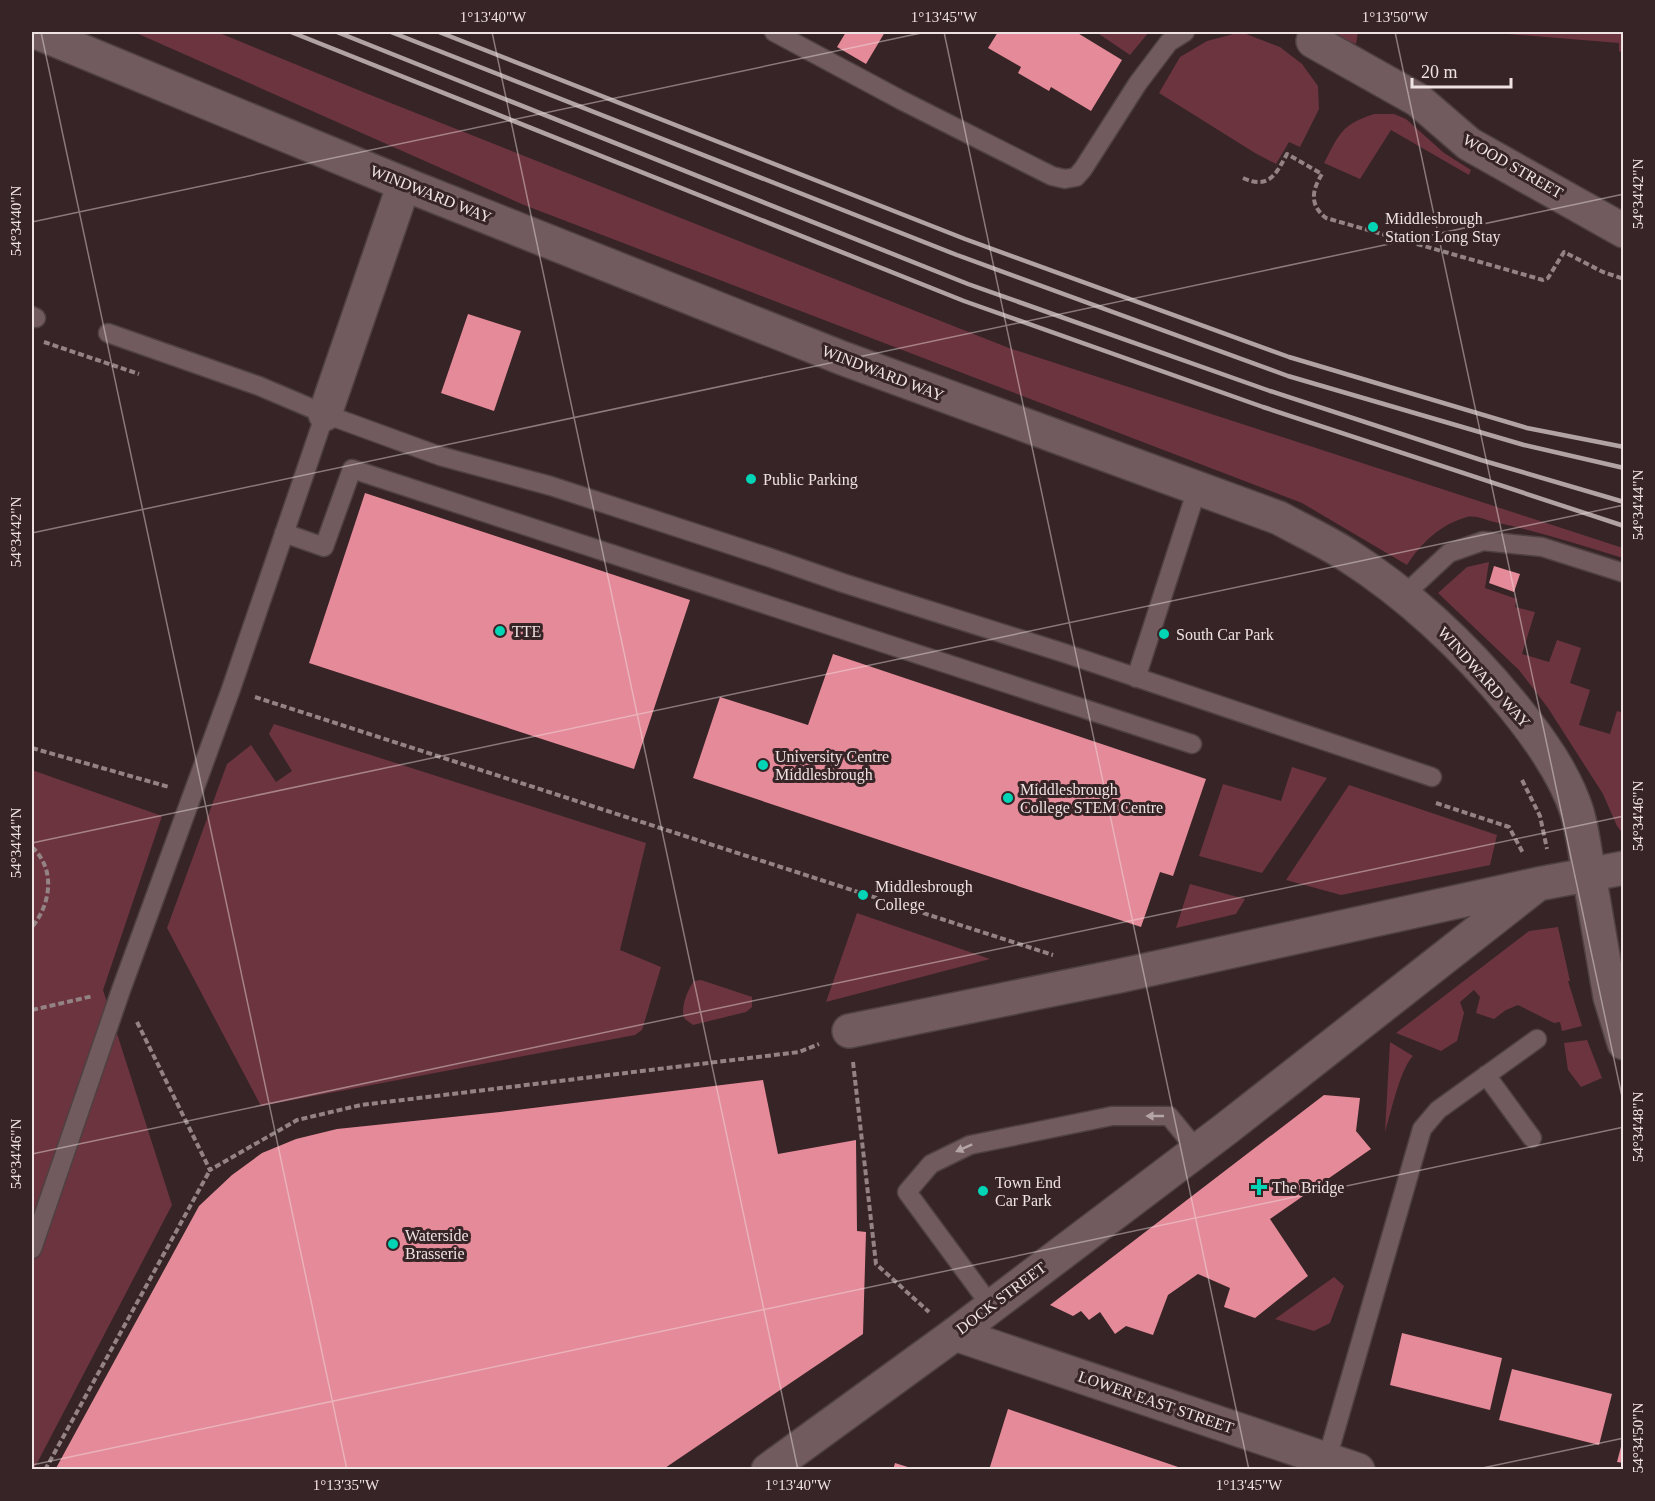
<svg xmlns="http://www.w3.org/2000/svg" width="1655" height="1501" viewBox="0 0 1655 1501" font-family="Georgia,serif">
	<rect width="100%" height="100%" fill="#362426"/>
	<path fill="#6c343e" d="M134,32h83l151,62 641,254 614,200v10c-42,-13 -85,-27 -129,-36 -8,-2 -19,-7 -27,-5 -26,7 -46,26 -60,48l-105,-62 -778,-298z
		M1096,32h53l-19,23z
		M1241,32l39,15 22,17 16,22 1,23 -19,38 -11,-5 -13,22 -21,-11 -96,-60 21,-36 27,-16z
		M1325,32h33l-2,12z
		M1483,32h140v21l-4,-2v-8z
		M1374,114h20l12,5 38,34 27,17 -2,5 -78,-45 -31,49 -36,-16c16,-30 17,-38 50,-49z
		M1489,562l-4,26 32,11 -2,8 20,5 -13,42 27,8 8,-22 24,8 -11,35 20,7 -11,35 31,9 7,-23 6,2v121l-6,-8 -14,-32 -55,-86 -29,-38 -81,-77 29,-26z
		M274,724l372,119 -26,107 41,17 -19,63 -7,5 -374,71 -94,-178 60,-164 24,-19 25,37 16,-11 -23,-37z
		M1292,767l35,11 -65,95 -63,-17 24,-72 58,17z
		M32,770l130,46 -59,174 69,215 -138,264 -2,1z
		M1349,785l148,50 -7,30 -149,30 -55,-15z
		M1190,884l55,15 -9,15 -60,14z
		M857,913l133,46 -164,43z
		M1558,927l12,54h-2l14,45 -20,5 -2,-9 -6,1 -36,-18 -12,5 -12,9 -18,-6 4,-16 -6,-7 -14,12 4,11 -7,28 -16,10 -45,-18 133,-102z
		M701,980l51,17v10l-6,5 -53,13c-1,-1 -7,-5 -8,-6 -6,-9 3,-30 9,-38z
		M1587,1040l15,38 -21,9 -13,-17 -4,-27z
		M1390,1042l23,14c-13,13 -22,57 -28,76z
		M1334,1277l10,9 -14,37 -16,8 -39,-12z"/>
	<path fill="#e58a98" d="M846,32h39l-19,32 -29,-17z
		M998,32h78l46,28 -31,51 -40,-24 -2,4 -31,-18 3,-6 -33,-19z
		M468,314l53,17 -27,80 -53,-18z
		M365,493l325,107 -56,169 -325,-106z
		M1494,566l26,8 -6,18 -25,-9z
		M833,654l373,125 -33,97 -13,-4 -19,55 -448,-149 27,-81 88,28z
		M763,1080l15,74 78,-14 1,91 9,1 -3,102 -201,136h-607l144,-264 33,-31 30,-22 34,-14 41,-10 163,-17z
		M1324,1095l36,3 -4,33 15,18 -101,70 38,57 -53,42 -31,-11 6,-19 -32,-14 -30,21 -15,40 -27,-9 -11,8 -15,-22 -11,8 -8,-9 -8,5 -23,-11z
		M1402,1333l100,25 -12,52 -100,-25z
		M1512,1369l100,25 -13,51 -100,-25z
		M1008,1409l176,60v1h-195z
		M1623,1439h1v24l-7,-1z
		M895,1463l19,6v1h-21z"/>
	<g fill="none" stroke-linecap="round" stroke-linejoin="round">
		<g stroke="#4f4042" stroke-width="21">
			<path id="lane" d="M774,32l127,68 151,76 13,3 11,-2 7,-8 55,-86 31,-41 16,-10
				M32,316l4,2
				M108,333l151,53 66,28 115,42 111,30 220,72 72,25 221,70 368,124
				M284,533l40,14 28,-78 840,275
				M1404,595l45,-42 34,-12 59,6 82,26
				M1136,678l61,-189
				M1486,1075l46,63
				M32,1249l89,-259 110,-301 94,-275
				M991,1306l-84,-114 24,-28 39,-19 142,-29h57l28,34
				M1327,1459l95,-330 16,-19 99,-71"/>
		</g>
		<g stroke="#4f4042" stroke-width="36">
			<path id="street" d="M1313,41l105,59 51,44 155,87
				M325,414l79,-230
				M1589,874l21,123 14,46
				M849,1031l270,-55 419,-92 86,-16
				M955,1334l403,136
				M768,1470l187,-136 272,-206 311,-244"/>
		</g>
		<g stroke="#4f4042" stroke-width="36">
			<path id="secondary" d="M36,32l368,152 438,174 437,160c22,12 46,23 68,37 64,41 119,93 167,152 25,31 51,67 63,105 6,20 8,42 12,62"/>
		</g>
		<path stroke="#938385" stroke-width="4" stroke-dasharray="6 3" stroke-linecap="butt" d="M1243,178c26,12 33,-4 44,-24l35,20c-10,16 -13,31 4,44l217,62 5,-2 16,-26 39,20 21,7
			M44,342l95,32
			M255,697l798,258
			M32,748l137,39
			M1522,780l18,36 7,33
			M1436,803l73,24 14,26
			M32,847c24,22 19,57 0,80
			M32,1010l61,-14
			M137,1022l73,148 87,-50 64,-15 438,-53 20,-8
			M853,1062l23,202 53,48
			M45,1470l165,-300"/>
		<use href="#lane" stroke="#715b5e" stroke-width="18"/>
		<use href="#street" stroke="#715b5e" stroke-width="33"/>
		<use href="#secondary" stroke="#715b5e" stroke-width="33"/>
		<path stroke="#b1a2a4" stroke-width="4.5" d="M291,32l673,269 299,106 361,119
			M337,32l631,252 302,107 211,69 143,42
			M391,32l566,223 331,121 236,69 100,23
			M439,32l526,207 324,118 238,71 97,19"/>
	</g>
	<defs><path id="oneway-solid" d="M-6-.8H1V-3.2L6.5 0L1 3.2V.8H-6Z" transform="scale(1.5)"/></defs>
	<g fill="#b6a5a7">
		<use href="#oneway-solid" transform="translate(1155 1116) rotate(-180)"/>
		<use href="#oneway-solid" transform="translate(964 1148) rotate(156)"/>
	</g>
	<path fill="none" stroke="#efe2e3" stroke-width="1.5" stroke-opacity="0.45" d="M41,32l306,1438M492,32l306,1438M944,32l305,1438M1395,32l229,1074M32,222l894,-190M32,533l1592,-339M32,843l1592,-338M32,1154l1592,-338M32,1465l1592,-338M1473,1470l151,-32"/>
	<g fill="#01d5b6" stroke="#362426" stroke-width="2">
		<circle cx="1373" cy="227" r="6"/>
		<circle cx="751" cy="479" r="6"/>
		<circle cx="500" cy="631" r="6"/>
		<circle cx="1164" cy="634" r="6"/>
		<circle cx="763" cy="765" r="6"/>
		<circle cx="1008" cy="798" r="6"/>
		<circle cx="863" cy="895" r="6"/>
		<path d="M1256 1178h6v6h6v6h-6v6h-6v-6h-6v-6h6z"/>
		<circle cx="983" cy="1191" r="6"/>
		<circle cx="393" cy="1244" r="6"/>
	</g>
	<g text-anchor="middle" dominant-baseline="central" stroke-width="6" stroke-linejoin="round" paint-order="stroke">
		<g font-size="16" fill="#efe2e3" stroke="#362426">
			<text transform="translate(1513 166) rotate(30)">WOOD STREET</text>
			<text transform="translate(431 194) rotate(22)">WINDWARD WAY</text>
			<text transform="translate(883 373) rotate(21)">WINDWARD WAY</text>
			<text transform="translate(1484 677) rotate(48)">WINDWARD WAY</text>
			<text transform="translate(1001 1298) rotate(-37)">DOCK STREET</text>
			<text transform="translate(1156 1402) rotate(19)">LOWER EAST STREET</text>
		</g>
		<g font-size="16" fill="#efe2e3" stroke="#362426" text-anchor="start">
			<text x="1385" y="218">Middlesbrough<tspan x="1385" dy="18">Station Long Stay</tspan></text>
			<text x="763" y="479">Public Parking</text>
			<text x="512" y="631">TTE</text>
			<text x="1176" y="634">South Car Park</text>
			<text x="775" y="756">University Centre<tspan x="775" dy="18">Middlesbrough</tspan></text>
			<text x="1020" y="789">Middlesbrough<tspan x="1020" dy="18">College STEM Centre</tspan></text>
			<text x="875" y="886">Middlesbrough<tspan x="875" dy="18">College</tspan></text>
			<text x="995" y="1182">Town End<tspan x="995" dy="18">Car Park</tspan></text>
			<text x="1272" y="1187">The Bridge</text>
			<text x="405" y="1235">Waterside<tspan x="405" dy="18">Brasserie</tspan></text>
		</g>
	</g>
	<rect width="1655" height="1501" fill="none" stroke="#362426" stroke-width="66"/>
	<path d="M1412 78v9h99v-9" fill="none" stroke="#efe2e3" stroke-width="3"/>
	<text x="1421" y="78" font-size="18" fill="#efe2e3" stroke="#362426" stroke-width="4.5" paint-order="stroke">20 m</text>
	<rect x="33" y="33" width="1589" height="1435" fill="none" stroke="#efe2e3" stroke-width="2"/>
	<g font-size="15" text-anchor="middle" fill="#efe2e3">
		<text x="493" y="22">1°13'40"W</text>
		<text x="944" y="22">1°13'45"W</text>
		<text x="1395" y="22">1°13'50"W</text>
		<text transform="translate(1638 194) rotate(-90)" y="5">54°34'42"N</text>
		<text transform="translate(16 221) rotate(-90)" y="5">54°34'40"N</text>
		<text transform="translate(1638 505) rotate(-90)" y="5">54°34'44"N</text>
		<text transform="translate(16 532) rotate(-90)" y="5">54°34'42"N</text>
		<text transform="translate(1638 816) rotate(-90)" y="5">54°34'46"N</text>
		<text transform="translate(16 843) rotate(-90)" y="5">54°34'44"N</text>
		<text transform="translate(1638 1127) rotate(-90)" y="5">54°34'48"N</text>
		<text transform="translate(16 1154) rotate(-90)" y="5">54°34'46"N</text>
		<text transform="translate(1638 1438) rotate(-90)" y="5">54°34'50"N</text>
		<text x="346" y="1490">1°13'35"W</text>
		<text x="798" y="1490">1°13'40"W</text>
		<text x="1249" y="1490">1°13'45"W</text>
	</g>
</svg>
